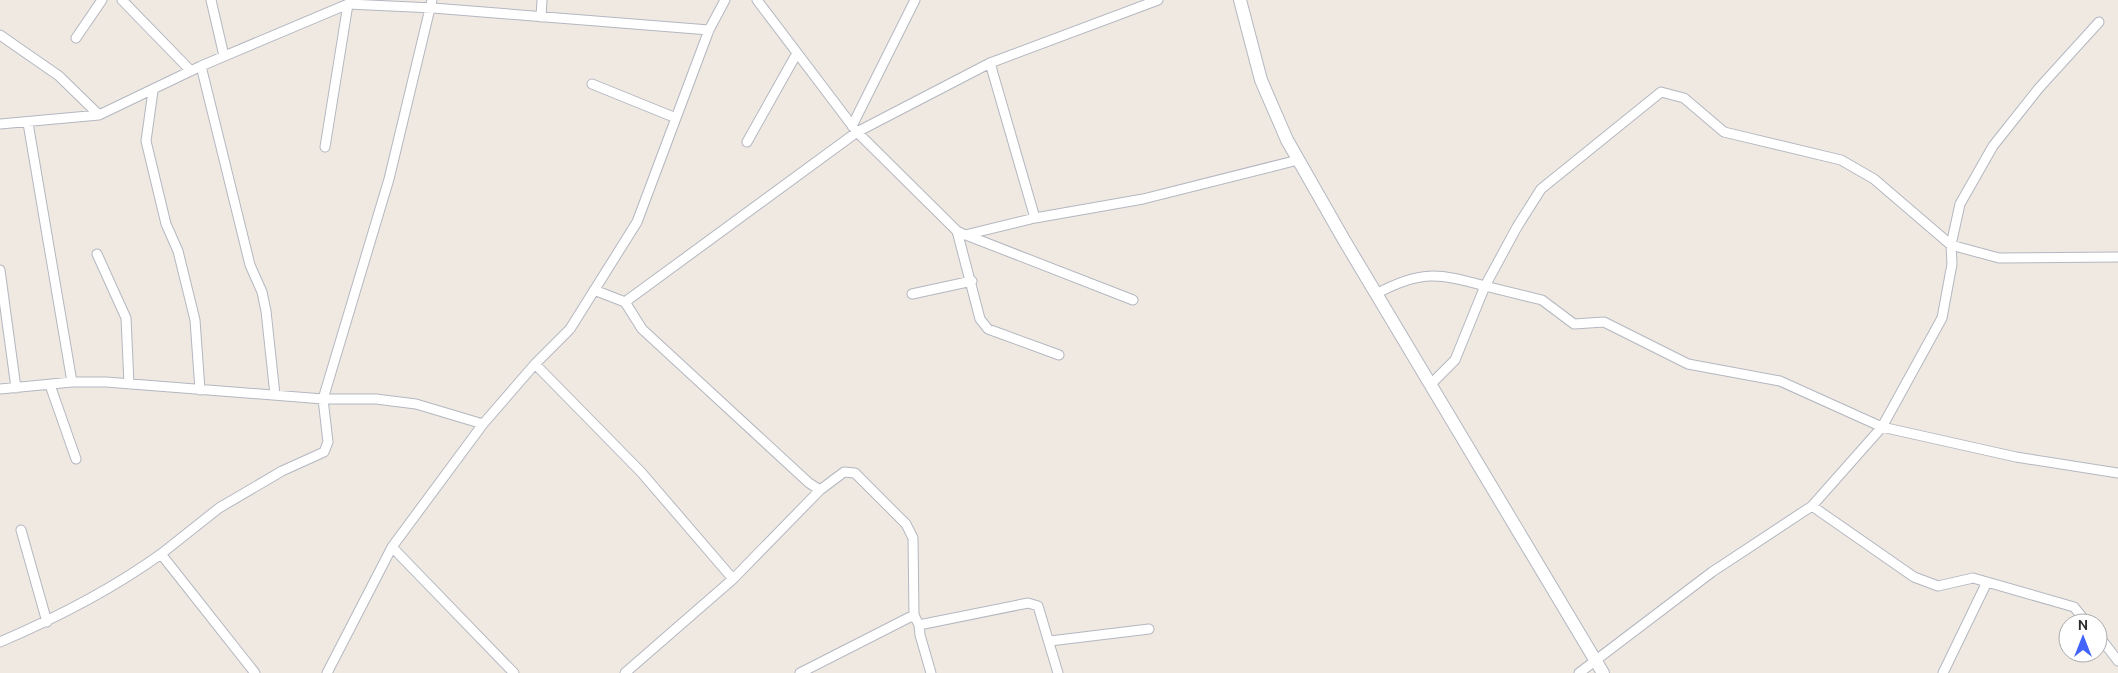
<svg xmlns="http://www.w3.org/2000/svg" width="2118" height="673" viewBox="0 0 2118 673" font-family="Ubuntu,sans-serif">
	<rect width="100%" height="100%" fill="#efe9e1"/>
	<g fill="none" stroke-linecap="round" stroke-linejoin="round">
		<g stroke="#b4b7c1" stroke-width="11">
			<path id="street" d="M122,0l69,71
				M211,0l13,56
				M757,0l100,132 100,99 23,88 8,10 71,26
				M541,17l1,-17
				M0,35l59,41 40,39
				M76,38l26,-38
				M990,63l45,155
				M201,66l49,199 12,27 4,19 9,84
				M592,84l84,34
				M153,91l-7,50 20,83 12,27 17,69 5,70
				M28,123l44,259
				M0,124l99,-9 102,-49 147,-62 85,4 276,22
				M852,126l63,-126
				M747,142l50,-89
				M325,147l23,-143
				M957,231l8,4 70,-17 108,-19 155,-39
				M966,235l167,65
				M97,254l29,64 3,66
				M0,270l16,118
				M594,290l31,12 17,27 167,154 11,7 24,-18 11,1 51,51 7,14 1,77
				M912,294l60,-13
				M1376,294c44,-24 62,-21 109,-8l32,-59 24,-38 120,-97 23,6 40,34 117,28 33,19 77,66 48,13 119,-1
				M625,302l232,-170 133,-69 168,-63
				M535,364l106,108 92,107 -108,94
				M1431,384l24,-24 30,-74 57,14 32,24 30,-2 84,42 92,17 102,46 60,-109 10,-54 -1,-19 9,-41 33,-58 46,-58 60,-66
				M50,385l26,74
				M0,389l72,-7h34l217,17h53l40,5 67,20
				M21,530l26,92
				M392,547l122,126
				M733,579l87,-89
				M2087,623l-13,-16 -101,-29 -35,8 -24,-9 -102,-71 70,-79 134,30 102,16
				M919,625l1,10 11,38
				M2098,635l20,26
				M1050,641l99,-12
				M0,642c56,-24 111,-52 161,-88
				M255,673l-94,-119 58,-46 63,-37 42,-19 4,-10 -5,-43 66,-220 43,-179
				M327,673l65,-126 91,-123 52,-60 35,-35 67,-107 72,-192 16,-30
				M800,673l114,-58 5,10 109,-22 10,3 20,67
				M1579,673l133,-101 100,-66
				M1943,673l44,-91"/>
		</g>
		<g stroke="#b4b7c1" stroke-width="14">
			<path id="secondary" d="M1240,0l21,80 26,60 57,100 259,433"/>
		</g>
		<use href="#street" stroke="#fff" stroke-width="9"/>
		<use href="#secondary" stroke="#fff" stroke-width="12"/>
	</g>
	<g transform="translate(2083 638)"><circle r="24" fill="#ffffff" stroke="#ababab"/>
	<path d="M0-4L9 19L0 12L-9 19Z" fill="#4264fb"/>
	<text y="-8" font-size="14" font-weight="bold" text-anchor="middle" fill="#2e2e2e">N</text>
	</g>
</svg>
